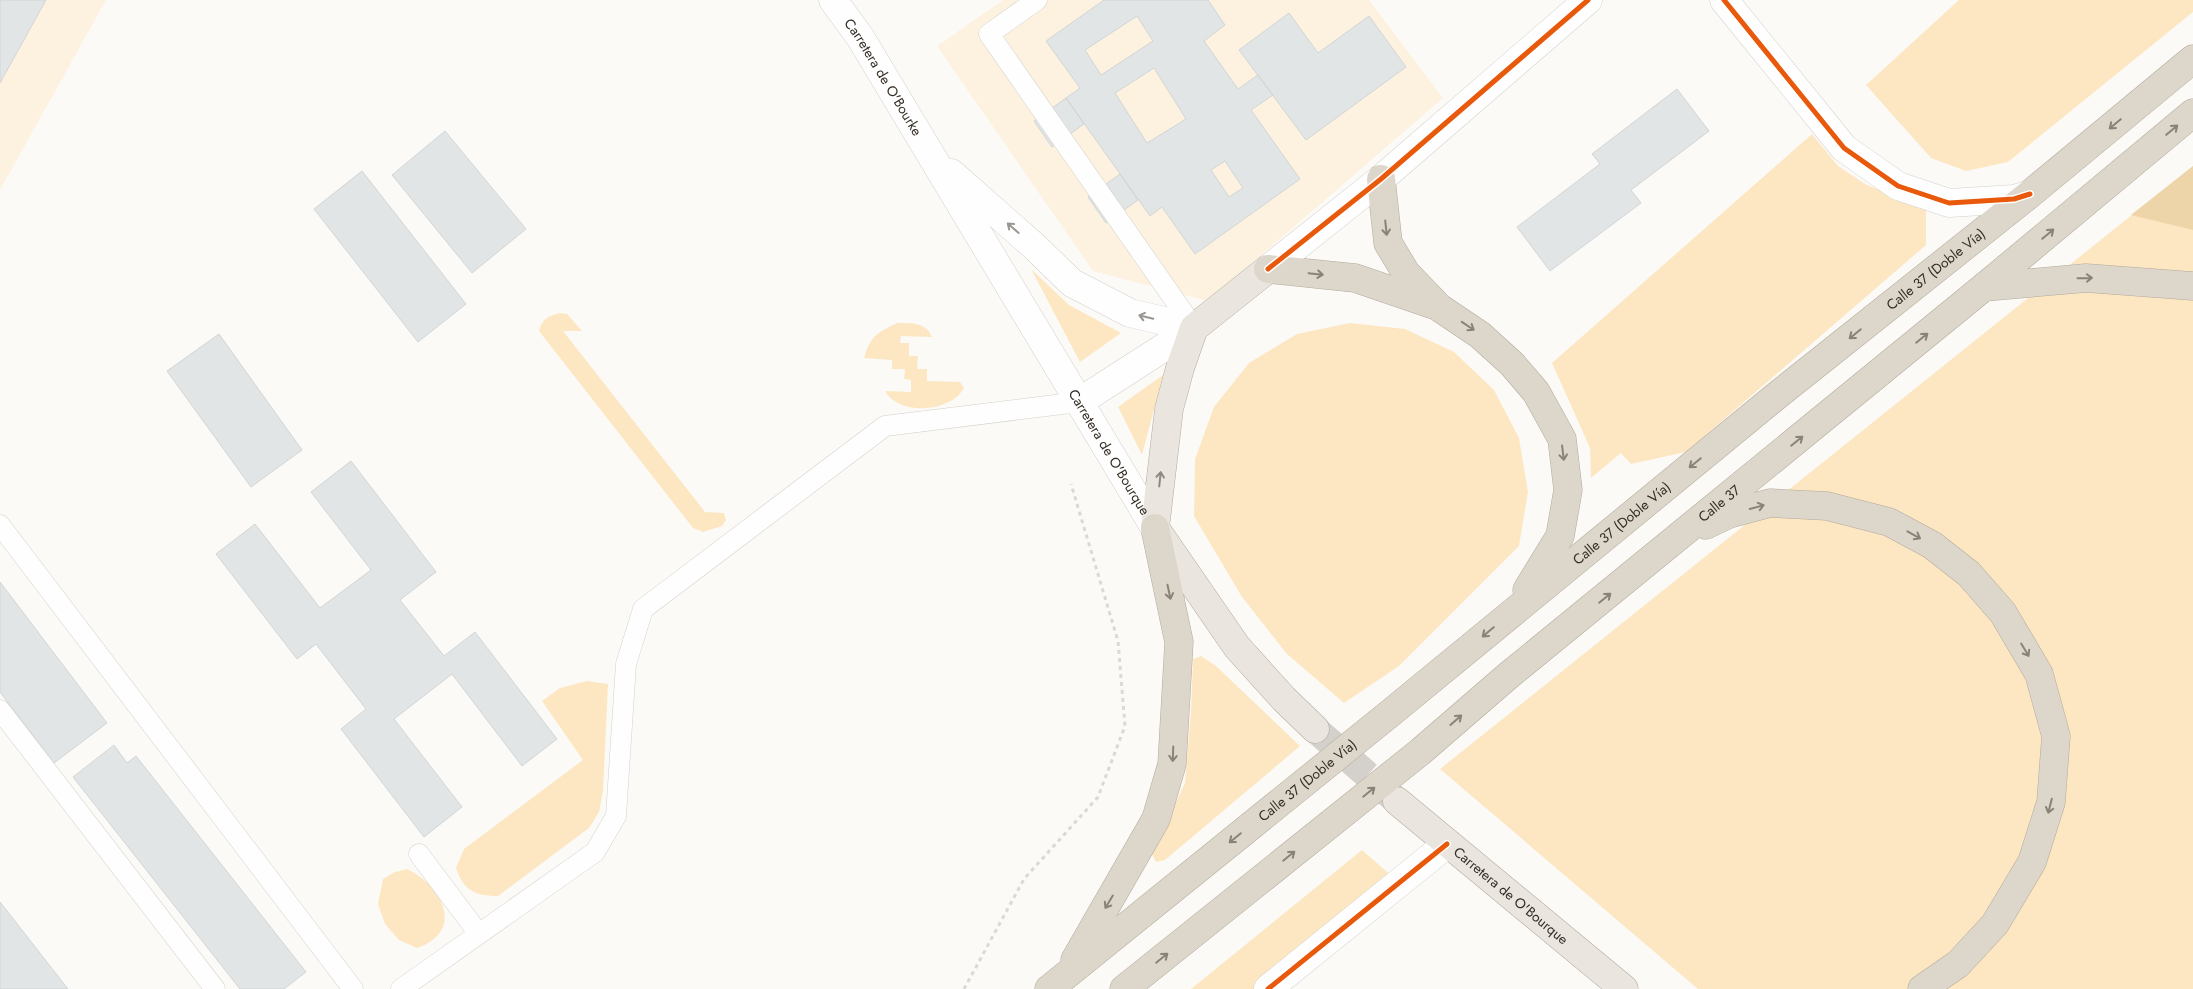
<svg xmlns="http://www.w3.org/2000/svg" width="2193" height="989" viewBox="0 0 2193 989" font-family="Jost,sans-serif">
	<rect width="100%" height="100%" fill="#fcfaf7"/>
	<path fill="#fdf2e0" d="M0,0h106l-106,190z
		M1003,0h366l74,98 -235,203 -115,-30 -156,-225z"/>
	<path fill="#fde7c2" d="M1959,0h234v12l-185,150 -42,9 -35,-13 -65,-73z
		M1812,134l26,32 27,18 61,25v36l-240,207 -55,12 -10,-11 -30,25 -1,-30 -38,-85z
		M2193,166v823h-495l-258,-220z
		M1031,269l38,36 52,28 -41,29z
		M560,313l7,1 15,17h-19l142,181 19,1 2,7 -4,6 -19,6 -10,-4 -154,-197c3,-12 9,-15 21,-18z
		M897,323c14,0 29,-1 35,14l-31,-1 -1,7h9v13h9l-1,13h10v12l33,1 4,6c-13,24 -64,29 -79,3l26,1v-12l-7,-1 1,-10h-13v-9l-28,-2c7,-23 13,-25 33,-35z
		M1350,323l55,6 49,23 40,38 25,48 9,54 -9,54 -120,120 -55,37 -57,-49 -45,-57 -48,-81 1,-57 19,-52 35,-44 48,-29z
		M1163,375l-21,80 -24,-48z
		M1201,656l15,10 84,80 -135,114 -9,2 -4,-8 33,-71 6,-71 2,-53z
		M587,681l21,3 -5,107 -4,21 -10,16 -91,68c-23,0 -35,-6 -42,-28l8,-19 119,-89 -41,-59 18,-13z
		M1362,850l32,28 -134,111h-69z
		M407,869c35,16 59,62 10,79l-18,-8 -14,-16 -7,-20 5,-25 12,-7z"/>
	<path fill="#edd5a9" d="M2193,166v64l-62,-15z"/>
	<path fill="#e2e5e6" stroke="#d1d5d6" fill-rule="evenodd" d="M1,0h45l-46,83v-81z
		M1104,0h104l17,25 -21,16 34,48 20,-14 15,20 -22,15 49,69 -105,75 -33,-47 -12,9 -84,-118 14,-10 -34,-47zM1137,16l16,25 -52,34 -16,-25zM1154,68l32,51 -39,24 -32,-50zM1225,161l18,27 -14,9 -18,-27z
		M1289,13l29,40 51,-37 37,51 -100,73 -67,-90z
		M1677,89l32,42 -78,59 10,13 -91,68 -33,-44 83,-63 -8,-10z
		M1066,98l18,26 -32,23 -18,-26z
		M445,131l81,98 -54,44 -80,-98z
		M362,171l104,133 -48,38 -104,-133z
		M1120,174l18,26 -32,23 -18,-26z
		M219,334l83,116 -51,37 -84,-116z
		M351,461l85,111 -36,28 44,56 31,-24 82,107 -35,27 -70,-92 -58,45 68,88 -38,30 -83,-108 25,-20 -50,-65 -19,15 -81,-105 39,-30 65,84 51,-38 -60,-78z
		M0,582l107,141 -53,40 -54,-71z
		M114,745l13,18 9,-7 170,216 -22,17h-44l-167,-212z
		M0,902l68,87h-68z"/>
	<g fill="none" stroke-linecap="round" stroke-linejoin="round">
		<path stroke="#d4d1cd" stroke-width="28" stroke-dasharray="28 14" stroke-linecap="butt" d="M1315,729l82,72"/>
		<g stroke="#d4d1cb" stroke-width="21">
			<path id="lane" d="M1037,0l-48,34 205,294
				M0,525l353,464
				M0,710l215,279
				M419,854l60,80
				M401,989l194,-137 21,-36 10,-152 17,-55 242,-183 194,-24"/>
		</g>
		<g stroke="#d4d1cb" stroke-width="29">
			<path id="street" d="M1268,989l179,-145"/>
		</g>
		<g stroke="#d4d1cb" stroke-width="29">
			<g id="secondary">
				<path id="s1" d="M833,0l27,37 295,491"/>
				<path d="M1724,0l120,148 54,38 51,17 65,-4 16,-5"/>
				<path d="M951,173l84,74 37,36 58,30 64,15"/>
				<path d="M1268,269l113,-90 207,-179"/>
				<path d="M1079,402l115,-74"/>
			</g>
		</g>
		<g stroke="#b2aa9c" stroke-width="29">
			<g id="primary">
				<path d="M1268,269l-74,59 -14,40 -11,41 -14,119 82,119 47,52 31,30"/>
				<path id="s2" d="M1397,801l227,188"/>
			</g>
		</g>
		<g stroke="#b2aa9c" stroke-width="29">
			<g id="highway">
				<path d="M1381,179l7,64 18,30 29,30"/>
				<path d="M1268,269l87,9 82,28 43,29 32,29 24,28 26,47 6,51 -8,46 -33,54"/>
				<path d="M1984,287l102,-9 107,8"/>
				<path d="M1706,525l23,-11 41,-11 57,3 62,16 43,23 37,29 34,39 36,61 17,62 -5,66 -19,60 -37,62 -37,40 -36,25"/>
				<path d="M1075,960l81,-141 16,-55 7,-122 -24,-114"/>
				<path id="s3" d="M1049,989l339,-274 392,-322 250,-199 163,-135"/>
				<path id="s4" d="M1124,989l296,-237 89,-77 475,-388 209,-174"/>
			</g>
		</g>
		<path stroke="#dad9d8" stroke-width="3" stroke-dasharray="4 4" stroke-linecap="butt" d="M964,989l60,-110 74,-82 27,-71 -7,-85 -47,-157"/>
		<use href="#lane" stroke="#fffefe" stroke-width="20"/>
		<use href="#street" stroke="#fffefe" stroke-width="28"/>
		<use href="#secondary" stroke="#fffefe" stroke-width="28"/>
		<use href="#primary" stroke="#eae6df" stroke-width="28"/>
		<use href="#highway" stroke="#ddd6ca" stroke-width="28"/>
		<g stroke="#fff" stroke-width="8">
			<path id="cycleway" d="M1724,0l120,148 54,38 51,17 65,-4 16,-5
				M1268,269l113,-90 207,-179
				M1268,989l179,-145"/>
		</g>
		<use href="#cycleway" stroke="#e8590c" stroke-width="5"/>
	</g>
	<defs><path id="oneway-shaft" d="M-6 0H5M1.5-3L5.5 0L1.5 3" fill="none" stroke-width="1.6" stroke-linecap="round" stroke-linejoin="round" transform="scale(1.25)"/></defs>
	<g stroke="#888278">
		<use href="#oneway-shaft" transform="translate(2115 124) rotate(140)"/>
		<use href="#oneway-shaft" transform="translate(2172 130) rotate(-40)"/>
		<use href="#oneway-shaft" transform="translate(1386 228) rotate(84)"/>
		<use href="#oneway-shaft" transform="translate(2048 234) rotate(-40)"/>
		<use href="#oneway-shaft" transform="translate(1316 274) rotate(6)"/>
		<use href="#oneway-shaft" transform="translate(2085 278) rotate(-1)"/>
		<use href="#oneway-shaft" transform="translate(1468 326) rotate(34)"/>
		<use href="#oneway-shaft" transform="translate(1855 334) rotate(141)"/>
		<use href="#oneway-shaft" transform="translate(1922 338) rotate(-39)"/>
		<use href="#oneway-shaft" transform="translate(1797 441) rotate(-39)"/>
		<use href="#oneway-shaft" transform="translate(1563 453) rotate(83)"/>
		<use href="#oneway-shaft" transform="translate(1695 463) rotate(141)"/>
		<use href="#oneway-shaft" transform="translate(1757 507) rotate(-15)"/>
		<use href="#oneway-shaft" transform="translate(1914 535) rotate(29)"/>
		<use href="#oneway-shaft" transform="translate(1169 592) rotate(78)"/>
		<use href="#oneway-shaft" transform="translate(1605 598) rotate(-39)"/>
		<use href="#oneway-shaft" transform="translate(1488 632) rotate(140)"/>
		<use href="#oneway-shaft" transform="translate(2025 650) rotate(59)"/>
		<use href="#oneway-shaft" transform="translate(1456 720) rotate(-41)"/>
		<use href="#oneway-shaft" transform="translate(1173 754) rotate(92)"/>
		<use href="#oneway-shaft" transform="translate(1369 792) rotate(-39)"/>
		<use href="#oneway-shaft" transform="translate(2050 806) rotate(104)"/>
		<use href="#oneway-shaft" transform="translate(1235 838) rotate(141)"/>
		<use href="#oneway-shaft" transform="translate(1289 856) rotate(-39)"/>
		<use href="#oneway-shaft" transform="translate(1109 902) rotate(121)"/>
		<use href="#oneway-shaft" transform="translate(1162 958) rotate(-39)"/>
	</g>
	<g stroke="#999692">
		<use href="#oneway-shaft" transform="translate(1013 228) rotate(-139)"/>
		<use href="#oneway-shaft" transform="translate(1146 317) rotate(-167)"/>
	</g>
	<use stroke="#8e8a82" href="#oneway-shaft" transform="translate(1160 479) rotate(-84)"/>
	<g text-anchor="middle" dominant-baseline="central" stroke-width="4" stroke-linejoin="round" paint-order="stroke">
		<g font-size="14" fill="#332e25" stroke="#fff">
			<text stroke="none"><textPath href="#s1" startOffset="92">Carretera de O'Bourke</textPath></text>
			<text stroke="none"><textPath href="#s3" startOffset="1142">Calle 37 (Doble Vía)</textPath></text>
			<text stroke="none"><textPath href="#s1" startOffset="530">Carretera de O'Bourque</textPath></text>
			<text stroke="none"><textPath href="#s4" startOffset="768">Calle 37</textPath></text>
			<text stroke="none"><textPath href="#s3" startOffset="738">Calle 37 (Doble Vía)</textPath></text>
			<text stroke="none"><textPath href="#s3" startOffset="332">Calle 37 (Doble Vía)</textPath></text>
			<text stroke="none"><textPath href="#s2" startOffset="148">Carretera de O'Bourque</textPath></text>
		</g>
	</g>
</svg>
